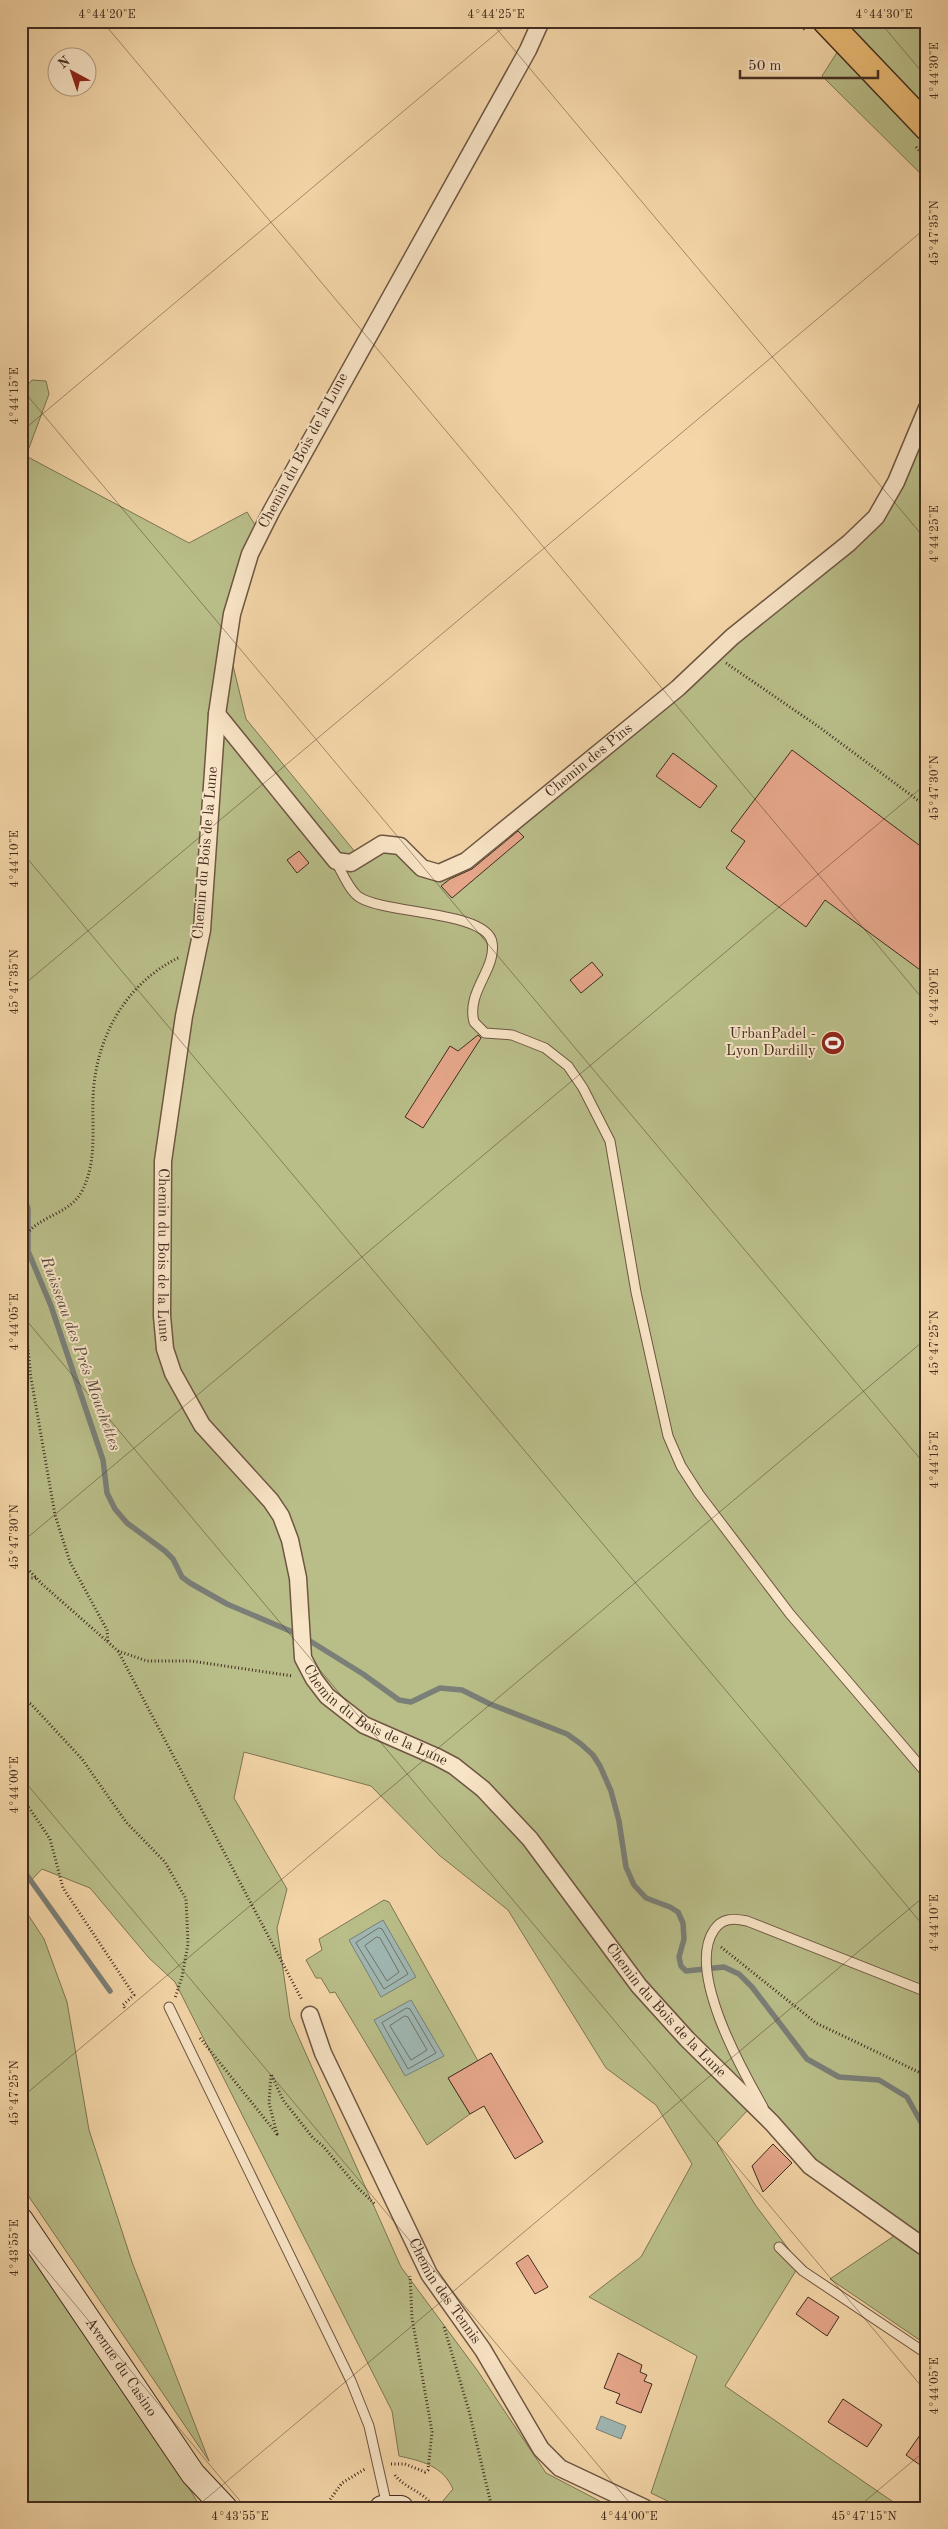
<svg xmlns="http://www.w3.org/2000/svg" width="948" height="2529" viewBox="0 0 948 2529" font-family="'Old Standard TT',serif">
	<rect width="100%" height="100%" fill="#f4d6a8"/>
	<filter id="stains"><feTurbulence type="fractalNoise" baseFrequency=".004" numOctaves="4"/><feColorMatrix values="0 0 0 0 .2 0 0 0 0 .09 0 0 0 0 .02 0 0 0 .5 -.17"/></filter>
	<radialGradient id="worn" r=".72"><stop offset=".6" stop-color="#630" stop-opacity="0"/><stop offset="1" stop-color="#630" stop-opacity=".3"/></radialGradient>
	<path fill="#b9be89" stroke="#7e7554" d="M857,21h70v159l-105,-104z
		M32,380l14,1 3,13 -23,62 163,87 58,-31 13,21 -32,112 18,74 114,139 22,-14 40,24 44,-7 410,-344 51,-109v1937l-97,-66 79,-53 -91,-64 -58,-65 -43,46 39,63 44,58 -75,122 177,122h-220l-31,-15 46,-137 -108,-59 52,-40 51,-93 -36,-59 -50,-37 -98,-158 -69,-55 -68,-69 -127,-34 -10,46 53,91 -10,39 13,90 111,249 76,103 69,103 67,35h-176l16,-19c-10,-23 -31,-28 -54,-33l-7,-45 -217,-429 -26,-24 -59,-70 -48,-19 -21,22v-1499z
		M384,1900l5,2 89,159 -30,17 22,36 -43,31 -92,-153 -5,1 -9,-15h-5l-10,-18 16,-10 -3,-11z
		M21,1904l23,35 23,63 22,128 43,132 77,199 -188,-276z
		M21,2236l162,242 18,30h-180z"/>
	<path fill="#9fb7b2" stroke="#7a7f78" d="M383,1920l33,57 -35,20 -32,-57z
		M411,2000l33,56 -39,20 -31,-56z
		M601,2416l25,10 -5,13 -25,-10z"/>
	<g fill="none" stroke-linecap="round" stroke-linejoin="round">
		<path stroke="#707269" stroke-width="1" d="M379,1928l3,1 26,45 -24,15 -28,-46z
			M377,1937l3,1 19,34 -12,9 -22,-35z
			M407,2008l3,1 26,44 -28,16 -26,-46z
			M405,2016l3,1 19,33 -16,10 -21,-34z"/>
		<path stroke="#7a7f78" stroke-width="5.5" d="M21,1095l5,25 -5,10
			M21,1191l7,17v43l23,55 52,154 4,33 8,16 12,14 38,28 8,8 9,18 8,6 37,21 75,32 61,38 36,26 12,2 29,-14 22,2 28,14 77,30 14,10 12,11 7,11 11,25 8,30 7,46 8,18 12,13 24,9 8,5 5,11 1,16 -5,18 2,9 5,5 38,-4 15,7 13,13 55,72 32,18 40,3 28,17 20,36
			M21,1867l89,124"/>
	</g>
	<path fill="#e5a68a" stroke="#422c20" d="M792,750l135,101v124l-102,-75 -19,27 -80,-59 19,-27 -14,-10z
		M673,753l44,33 -17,22 -44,-32z
		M518,831l6,6 -72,61 -11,-12 9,-7 22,-10z
		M299,851l10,12 -12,10 -10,-13z
		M592,962l11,13 -22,18 -11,-13z
		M478,1035l3,3 -58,90 -18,-11 45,-71 8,5z
		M491,2053l52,89 -28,17 -31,-53 -14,8 -22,-36z
		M773,2144l19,19 -29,29 -11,-26z
		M528,2255l20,32 -13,7 -19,-31z
		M808,2297l31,20 -12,19 -31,-22z
		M618,2353l24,12 -2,7 7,3 -3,6 8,3 -11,29 -25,-10 4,-9 -16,-6z
		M843,2399l39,26 -15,22 -39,-25z
		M927,2425v45l-21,-15z"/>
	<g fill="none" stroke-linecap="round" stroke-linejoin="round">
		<g stroke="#6e5642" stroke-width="11">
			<path id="lane" d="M336,862c6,10 13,28 23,35 25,17 127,14 133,45 5,27 -26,49 -18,80l11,11 27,2 33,13 23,18 15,22 27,53 26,151 32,144 13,30 18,28 91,120 137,160
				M169,2007l182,374 18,45 18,80
				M763,2107c-21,-37 -77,-136 -49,-177 8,-12 19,-12 33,-9l180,71
				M779,2247l24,24 124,83"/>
		</g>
		<g stroke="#6e5642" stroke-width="19">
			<g id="street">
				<path id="s1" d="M541,21l-13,29 -256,460 -22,44 -18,60 -15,100 -15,216 -18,86 -21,145 -1,155 3,33 8,24 29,52 69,76 10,15 9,24 8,38 5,80 11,21 13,17 37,29 73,32 17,9 29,23 47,50 109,147 48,53 85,84 38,43 117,83"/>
				<path id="s2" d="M217,714l119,147 15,2 31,-19 18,2 22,22 17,5 27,-12 212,-173 54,-51 117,-94 27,-26 20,-35 31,-74"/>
				<path id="s3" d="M310,2015l13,38 106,221 54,76 58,99 19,19 85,40"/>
			</g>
		</g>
		<g stroke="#422c20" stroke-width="26">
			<g id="secondary">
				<path id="s4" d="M21,2220l172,254 32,34"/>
				<path d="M382,2508h19"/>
			</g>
		</g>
		<g stroke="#422c20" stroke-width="29">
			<path id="primary" d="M826,21l101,106"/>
		</g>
		<path stroke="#422c20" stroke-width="3" stroke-dasharray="1 2.5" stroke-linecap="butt" d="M797,21l8,9
			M916,147l11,12
			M726,663l93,64 108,80
			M21,1246c9,-31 47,-28 61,-55 15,-29 10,-61 11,-93 2,-59 32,-115 87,-141
			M21,1280l10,98 24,137 15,47 37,68 1,13
			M21,1556l5,11 16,17 76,67 29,10h44l102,15
			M21,1578h15
			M118,1651l184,349
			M21,1698l10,6 51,55 44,63 39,40 21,37 2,45 -6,33 -7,21
			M21,1800l9,9 20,30 13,49 71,107 -11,10 2,4
			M721,1947l95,76 111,53
			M200,2038l77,96 -8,-31 2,-29 12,26 30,38 10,8 36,43 17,16
			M444,2327l25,84 23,97
			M391,2464h14l20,8 3,-2 4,-38 -20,-114 -2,-42
			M395,2475c10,14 28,15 39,33
			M324,2508l18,-25 23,-14"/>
		<use href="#lane" stroke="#f8e4c6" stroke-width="9"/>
		<use href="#street" stroke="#f8e4c6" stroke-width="16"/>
		<use href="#secondary" stroke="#f8e4c6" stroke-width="24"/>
		<use href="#primary" stroke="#eabb74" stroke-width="26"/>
	</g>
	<path fill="none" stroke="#422c20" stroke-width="1" stroke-opacity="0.45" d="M102,21l825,983M490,21l437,520M879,21l48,57M21,388l906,1079M21,432l490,-411M21,851l906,1079M21,987l906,-760M21,1314l906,1079M21,1543l906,-760M21,1777l613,731M21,2098l906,-760M21,2240l225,268M195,2508l732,-614M857,2508l70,-59"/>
	<defs>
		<g id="stadium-disc" transform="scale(1.25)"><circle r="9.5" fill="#8f2418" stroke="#f8e4c6"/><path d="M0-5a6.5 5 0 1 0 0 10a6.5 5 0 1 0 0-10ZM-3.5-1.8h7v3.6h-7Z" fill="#fff"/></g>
	</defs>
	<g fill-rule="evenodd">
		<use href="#stadium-disc" x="833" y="1043"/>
	</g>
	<g text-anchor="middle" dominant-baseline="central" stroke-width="4" stroke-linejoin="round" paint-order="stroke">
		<g font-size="15" fill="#422c20" stroke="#f8e4c6">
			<text transform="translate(304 451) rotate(-62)">Chemin du Bois de la Lune</text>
			<text stroke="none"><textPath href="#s2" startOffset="496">Chemin des Pins</textPath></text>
			<text transform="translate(206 853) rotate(-85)">Chemin du Bois de la Lune</text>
			<text stroke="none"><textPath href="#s1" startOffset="1316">Chemin du Bois de la Lune</textPath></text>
			<text stroke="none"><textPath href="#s1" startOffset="1856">Chemin du Bois de la Lune</textPath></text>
			<text stroke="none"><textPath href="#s1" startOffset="2276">Chemin du Bois de la Lune</textPath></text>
			<text stroke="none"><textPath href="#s3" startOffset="308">Chemin des Tennis</textPath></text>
			<text stroke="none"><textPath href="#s4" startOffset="178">Avenue du Casino</textPath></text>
		</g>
		<g font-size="15" fill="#422c20" stroke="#f8e4c6" text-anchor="end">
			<text x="816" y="1034">UrbanPadel -<tspan x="816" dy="17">Lyon Dardilly</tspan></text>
		</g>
		<g font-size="16" font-style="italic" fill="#55483d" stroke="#f8e4c6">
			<text transform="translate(80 1354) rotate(70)">Ruisseau des Prés Mouchettes</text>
		</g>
	</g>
	<rect width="948" height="2529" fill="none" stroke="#f4d6a8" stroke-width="55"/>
	<g transform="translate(72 72) rotate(320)"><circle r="24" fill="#f8e4c6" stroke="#af9a84"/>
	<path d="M0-4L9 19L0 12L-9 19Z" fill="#8f2418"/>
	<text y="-8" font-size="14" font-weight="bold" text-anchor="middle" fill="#422c20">N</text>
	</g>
	<path d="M740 70v8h138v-8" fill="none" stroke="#422c20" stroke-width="2.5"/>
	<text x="748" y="70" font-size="15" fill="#422c20" stroke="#f8e4c6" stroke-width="4" paint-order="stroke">50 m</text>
	<rect x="28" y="28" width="892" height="2474" fill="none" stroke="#422c20" stroke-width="2"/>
	<g font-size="12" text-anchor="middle" fill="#422c20">
		<text x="107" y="18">4°44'20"E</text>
		<text x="496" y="18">4°44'25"E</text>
		<text x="884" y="18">4°44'30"E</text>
		<text transform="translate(934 71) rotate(-90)" y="4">4°44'30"E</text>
		<text transform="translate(934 233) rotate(-90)" y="4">45°47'35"N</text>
		<text transform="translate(14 396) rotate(-90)" y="4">4°44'15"E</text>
		<text transform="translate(934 534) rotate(-90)" y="4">4°44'25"E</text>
		<text transform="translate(934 788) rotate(-90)" y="4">45°47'30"N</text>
		<text transform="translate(14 859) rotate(-90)" y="4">4°44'10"E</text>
		<text transform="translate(14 982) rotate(-90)" y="4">45°47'35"N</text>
		<text transform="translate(934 997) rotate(-90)" y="4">4°44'20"E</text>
		<text transform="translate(14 1322) rotate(-90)" y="4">4°44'05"E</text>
		<text transform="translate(934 1343) rotate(-90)" y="4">45°47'25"N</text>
		<text transform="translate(934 1460) rotate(-90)" y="4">4°44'15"E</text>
		<text transform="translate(14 1537) rotate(-90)" y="4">45°47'30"N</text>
		<text transform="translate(14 1785) rotate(-90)" y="4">4°44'00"E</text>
		<text transform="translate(934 1923) rotate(-90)" y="4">4°44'10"E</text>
		<text transform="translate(14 2093) rotate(-90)" y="4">45°47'25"N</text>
		<text transform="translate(14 2248) rotate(-90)" y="4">4°43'55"E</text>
		<text transform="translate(934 2386) rotate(-90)" y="4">4°44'05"E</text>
		<text x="240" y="2520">4°43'55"E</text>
		<text x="629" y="2520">4°44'00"E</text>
		<text x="864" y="2520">45°47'15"N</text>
	</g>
	<rect width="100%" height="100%" filter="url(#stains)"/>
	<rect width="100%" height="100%" fill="url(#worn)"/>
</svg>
